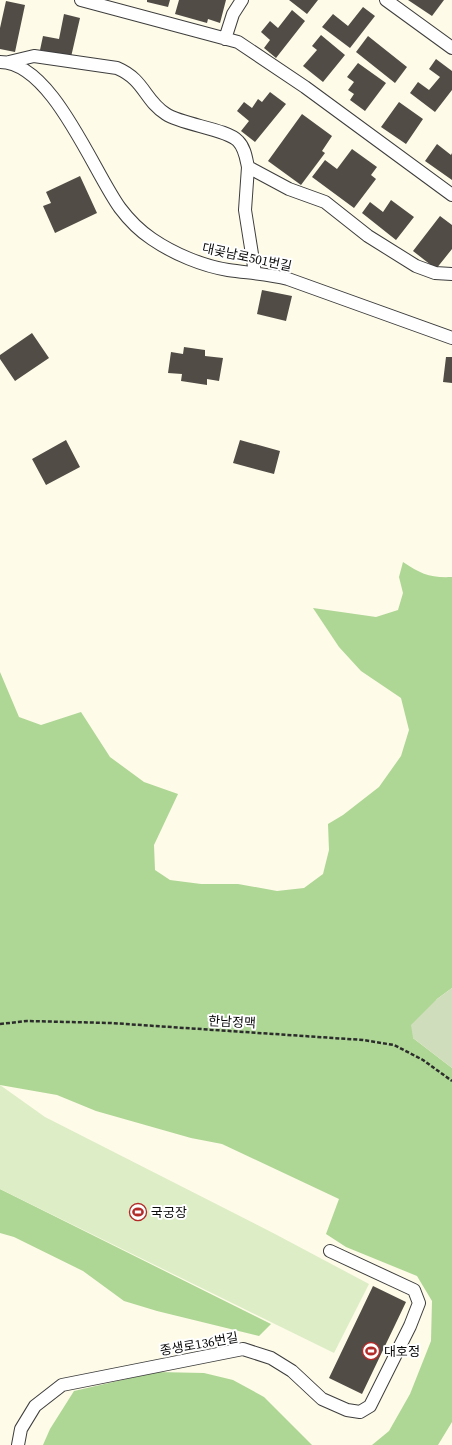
<svg xmlns="http://www.w3.org/2000/svg" width="452" height="1445" viewBox="0 0 452 1445" font-family="'Source Serif 4','Noto Sans KR',serif">
	<rect width="100%" height="100%" fill="#fefbe8"/>
	<path fill="#aed695" d="M403,562c18,12 27,16 49,15v411l-15,11 -24,39 39,30v354l-14,23h-66l17,-14 21,-37 21,-53 1,-40 -15,-25 -71,-29 -20,-13 13,-35 -117,-55 -31,-6 -95,-27 -39,-16 -57,-10v-413l19,45 22,8 40,-13 29,45 34,25 34,12 -24,51 1,25 15,10 31,4h37l39,7 27,-3 19,-14 6,-24 -1,-26 15,-9 36,-28 22,-31 8,-26 -8,-32 -40,-27 -22,-24 -26,-39 63,9 22,-7 5,-17 -4,-16z
		M0,1189l271,135 -12,12 -102,-25 -33,-10 -41,-30 -69,-34 -14,-4z
		M157,1372l47,1 29,7 31,17 48,48h-269l7,-16 24,-38z"/>
	<path fill="#d0ddbc" d="M452,988v80l-39,-30 -2,-13 26,-26z"/>
	<path fill="#ddedc6" d="M0,1085l45,32 230,117 94,50 -35,69 -334,-164z"/>
	<path fill="#524c47" d="M147,0h23l-2,7 -21,-5z
		M179,0h47l-6,23 -12,-4 -1,4 -32,-9z
		M289,0h29l-11,14z
		M408,0h36l-12,16z
		M6,1l19,4 -10,47 -15,-3v-21z
		M363,7l12,9 -25,32 -28,-21 11,-13 15,12z
		M292,10l13,11 -29,37 -12,-10 6,-8 -9,-8 9,-11 8,7z
		M64,14l16,4 -9,39 -31,-7 3,-14 16,3z
		M321,35l24,20 -22,27 -20,-16 14,-16 -5,-4z
		M368,36l39,31 -12,16 -39,-31z
		M436,59l16,12v19l-17,22 -25,-19 8,-11 11,8 11,-13 -11,-8z
		M358,63l28,20 -21,28 -15,-11 4,-6 -6,-4 6,-8 -7,-5z
		M270,92l16,12 -31,38 -14,-11 8,-10 -12,-10 7,-9 8,6 6,-9 4,3z
		M399,102l24,17 -17,25 -25,-17z
		M302,114l30,22 -10,15 3,2 -24,32 -33,-24z
		M437,144l14,11 1,-2v27l-27,-19z
		M352,149l25,18 -6,8 5,4 -22,29 -42,-31 13,-17 12,9z
		M80,176l17,37 -42,20 -12,-27 8,-3 -5,-11z
		M391,200l23,17 -18,23 -34,-27 8,-11 13,10z
		M440,216l12,9v24l-16,20 -23,-18z
		M262,290l30,6 -6,25 -29,-7z
		M32,333l17,25 -34,23 -15,-22v-4z
		M184,347l21,3v6l18,2 -4,23 -12,-2v6l-26,-4 1,-7 -14,-1 3,-21 12,2z
		M446,357h6v26l-9,-1z
		M66,440l14,27 -34,18 -14,-26z
		M240,440l40,11 -6,23 -41,-11z
		M373,1286l33,16 -44,92 -33,-16z"/>
	<g fill="none" stroke-linecap="round" stroke-linejoin="round">
		<g stroke="#3d3d3d" stroke-width="14">
			<path id="service" d="M81,0l157,42 67,45 147,108
				M386,0l66,48
				M225,39l8,-25 9,-14
				M0,62c52,0 93,109 120,146 9,12 20,23 32,31 22,15 51,27 76,31 21,3 40,4 60,9l164,59
				M9,62l25,-6 83,12c28,12 27,32 49,46 17,11 61,15 72,27 7,7 8,17 10,26l41,22 36,13 43,34 48,30 19,7 17,1
				M248,167l-3,43 10,63
				M18,1445l3,-16 14,-23 27,-21 181,-36 28,9 21,13 30,28 25,11 13,2 10,-6 40,-80 9,-23 -5,-13 -84,-39"/>
		</g>
		<path stroke="#2c2c2c" stroke-width="2.5" stroke-dasharray="4 2" stroke-linecap="butt" d="M0,1024l27,-3 84,2 252,17 31,5 29,15 29,21"/>
		<use href="#service" stroke="#fff" stroke-width="12"/>
	</g>
	<defs>
		<g id="stadium-ring" transform="scale(0.9)"><circle r="9.5" fill="#fff" stroke="#b32b29" stroke-width="1.5"/><path d="M0-5a6.5 5 0 1 0 0 10a6.5 5 0 1 0 0-10ZM-3.5-1.8h7v3.6h-7Z" fill="#b32b29"/></g>
	</defs>
	<g fill-rule="evenodd">
		<use href="#stadium-ring" x="138" y="1212"/>
		<use href="#stadium-ring" x="371" y="1351"/>
	</g>
	<g text-anchor="middle" dominant-baseline="central" stroke-width="4" stroke-linejoin="round" paint-order="stroke">
		<g font-size="13" fill="#0a0a0a" stroke="#fff">
			<text transform="translate(247 257) rotate(12)">대곶남로501번길</text>
			<text transform="translate(232 1022) rotate(3)">한남정맥</text>
			<text transform="translate(199 1344) rotate(-10)">종생로136번길</text>
		</g>
		<g font-size="13" fill="#0a0a0a" stroke="#fff" text-anchor="start">
			<text x="151" y="1212">국궁장</text>
			<text x="384" y="1351">대호정</text>
		</g>
	</g>
</svg>
